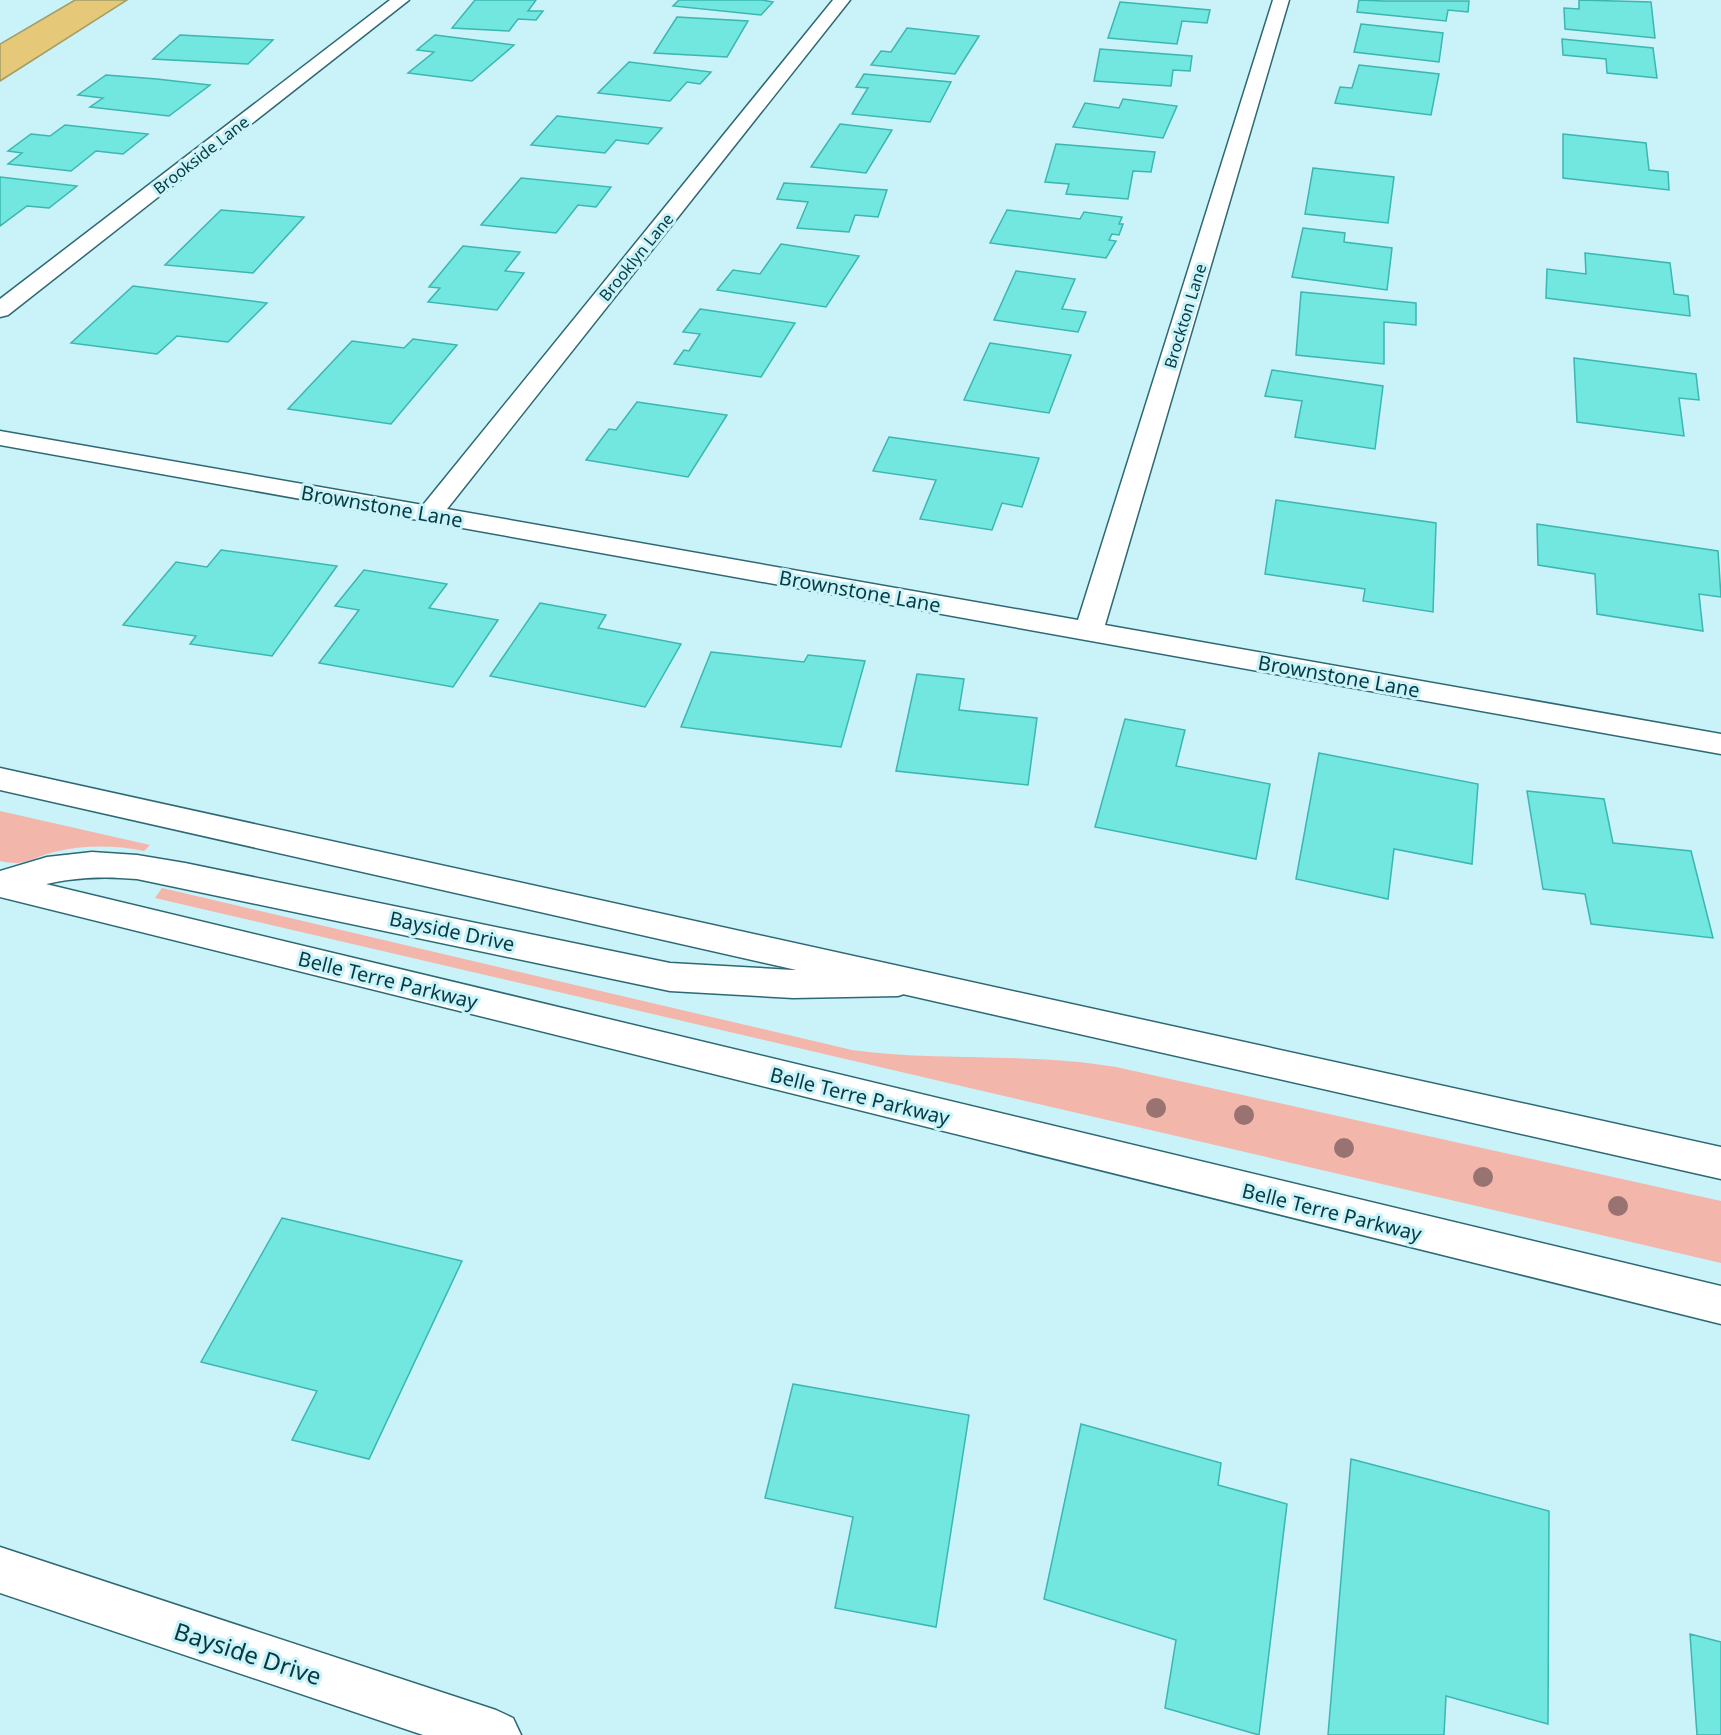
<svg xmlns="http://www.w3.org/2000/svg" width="1721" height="1735" viewBox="0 0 1721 1735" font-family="'Noto Sans',sans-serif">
	<rect width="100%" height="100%" fill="#c9f2f9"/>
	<path fill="#f3b6ab" d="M0,811l150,34 -6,6c-31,-6 -59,-6 -90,1 -24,6 -28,15 -54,9z
		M162,888l690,162c88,12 177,2 264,17l605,134v62l-1566,-365z"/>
	<path fill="#e5c878" stroke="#a29d68" stroke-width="1.5" d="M75,0h52l-127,81v-37z"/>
	<path fill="#72e7e0" stroke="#3bb6b0" stroke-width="1.5" d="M475,0h61l-8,11h15l-7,9 -18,-1 -9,12 -57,-3z
		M679,0h83l11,2 -12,13 -88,-9z
		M1359,0l25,1h85l-1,11 -20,-2 -2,11 -89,-9z
		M1579,0l72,2 4,36 -90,-9 -1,-21 15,1z
		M1120,2l90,8 -3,13 -25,-2 -5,23 -69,-6z
		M677,17l71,4 -21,36 -73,-4z
		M1361,24l82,9 -4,29 -85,-10z
		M907,28l72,8 -24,38 -84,-9 10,-14 10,1z
		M180,35l93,5 -25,24 -95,-5z
		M435,35l79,10 -42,36 -64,-8 26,-21 -17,-2z
		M1562,39l91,9 4,30 -50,-5 -1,-14 -43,-4z
		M1100,49l92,7 -2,15 -17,-1 -2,16 -77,-5z
		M629,62l82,10 -11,12 -13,-2 -17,19 -72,-8z
		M1359,65l80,9 -8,41 -96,-12 5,-16 12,1z
		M864,74l87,8 -21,40 -78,-8 16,-26 -12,-1z
		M106,75l51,4 53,6 -41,31 -79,-9 13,-9 -25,-3z
		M1123,99l54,7 -14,32 -90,-11 12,-24 34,5z
		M557,116l105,12 -14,16 -32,-4 -11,13 -74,-8z
		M840,124l52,6 -26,43 -55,-6z
		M65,125l83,9 -25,20 -27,-3 -25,20 -63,-7 14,-11 -14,-2 23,-17 19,2z
		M1563,134l83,9 3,27 19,2 1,18 -106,-12z
		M1056,144l99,8 -4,20 -18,-1 -5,28 -62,-5 3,-10 -24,-2z
		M1313,168l81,9 -6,46 -83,-9z
		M0,177l77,9 -28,22 -22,-2 -27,20z
		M521,178l90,9 -15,20 -18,-2 -22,28 -75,-8z
		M784,183l103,7 -9,27 -23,-2 -6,17 -52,-4 11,-26 -31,-3z
		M221,210l83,7 -51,56 -88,-8z
		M1007,210l73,9 4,-7 38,5 -3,7h4l-4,11 -7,-1 -3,6 7,1 -10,17 -116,-15z
		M1303,228l42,5 -1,9 48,6 -5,42 -95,-13z
		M781,244l78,12 -33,51 -109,-17 16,-20 27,4z
		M463,246l57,6 -15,19 19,2 -27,37 -69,-8 12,-14 -11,-1z
		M1585,253l85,10 4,31 14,2 2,20 -144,-18 1,-29 39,5z
		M1016,271l59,8 -13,30 24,3 -8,20 -84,-12z
		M133,286l134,17 -39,39 -51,-6 -20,18 -86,-11z
		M1301,292l115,11v22l-32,-3v42l-88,-9z
		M700,309l95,14 -34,54 -87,-13 10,-14 5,1 11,-17 -17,-2z
		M413,339l44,6 -66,79 -103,-15 64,-68 52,7z
		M990,343l81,12 -22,58 -85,-13z
		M1574,358l122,16 3,26 -20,-2 5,38 -107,-14z
		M1272,370l111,16 -8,63 -80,-12 7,-36 -37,-5z
		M637,402l90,13 -39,62 -102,-17 23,-31 7,1z
		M889,437l150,21 -17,49 -20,-4 -10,27 -72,-11 16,-39 -63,-9z
		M1276,500l160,23 -3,89 -70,-11 2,-12 -100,-15z
		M1537,524l181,27 3,46 -22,-3 4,37 -106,-17 -2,-40 -57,-9z
		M221,550l116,16 -65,90 -82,-12 6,-8 -73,-11 53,-63 31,5z
		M364,570l83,14 -18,24 69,12 -45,67 -134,-24 40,-53 -24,-4z
		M540,603l66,12 -8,13 83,16 -36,63 -155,-31z
		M711,652l93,10 4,-7 57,6 -24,86 -160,-20z
		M917,674l47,5 -5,31 78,8 -9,67 -132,-14z
		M1125,719l60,11 -9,36 94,18 -14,75 -161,-32z
		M1319,753l159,31 -6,80 -78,-15 -6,50 -92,-20z
		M1527,791l77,8 9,44 78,8 22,87 -122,-14 -6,-30 -42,-5z
		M282,1218l180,43 -93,198 -77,-19 25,-49 -116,-29z
		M793,1384l176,31 -33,212 -101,-19 18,-91 -88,-19z
		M1081,1424l140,39 -3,22 69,19 -28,231 -94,-27 11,-68 -132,-41z
		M1351,1459l198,52 -1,213 -102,-28 -2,39h-116z
		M1690,1634l31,8v93h-24z"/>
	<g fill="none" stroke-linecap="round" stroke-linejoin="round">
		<g stroke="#2d6973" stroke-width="3">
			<path id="minor" d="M390,0h19l-401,315 -8,2v-18z
				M833,0h17l-403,509 631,111 195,-620h16l-184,625 616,109v20l-1721,-309v-14l423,74z
				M92,852l45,3 48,8 485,100 123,7 105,-2 12,4 6,10 -6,10 -12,4 -105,2 -123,-7 -533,-112c-55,-5 -85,2 -137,17v-25l47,-14z
				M0,1547l496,163 17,8 8,17h-98l-423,-142z"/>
		</g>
		<g stroke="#2d6973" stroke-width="3">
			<path id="secondary" d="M0,768l1721,379v32l-1721,-389z
				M0,873l1721,413v38l-1721,-427z"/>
		</g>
		<use href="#minor" fill="#fff" fill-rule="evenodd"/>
		<use href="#secondary" fill="#fff" fill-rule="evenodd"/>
	</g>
	<g fill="#987372">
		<circle cx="1156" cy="1108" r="10"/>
		<circle cx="1244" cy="1115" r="10"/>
		<circle cx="1344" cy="1148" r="10"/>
		<circle cx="1483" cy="1177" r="10"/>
		<circle cx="1618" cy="1206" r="10"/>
	</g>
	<g text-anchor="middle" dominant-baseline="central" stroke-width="6" stroke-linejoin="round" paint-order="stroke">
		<g font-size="16" fill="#043a42" stroke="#c9f2f9">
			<text transform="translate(201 155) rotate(-38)">Brookside Lane</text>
			<text transform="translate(636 257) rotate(-51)">Brooklyn Lane</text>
			<text transform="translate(1185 316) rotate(-73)">Brockton Lane</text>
		</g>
		<g font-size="20" fill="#043a42" stroke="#c9f2f9">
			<text transform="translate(382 506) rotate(10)">Brownstone Lane</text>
			<text transform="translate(860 591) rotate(10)">Brownstone Lane</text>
			<text transform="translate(1339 676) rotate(10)">Brownstone Lane</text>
			<text transform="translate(452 931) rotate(12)">Bayside Drive</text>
			<text transform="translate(388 980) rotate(14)">Belle Terre Parkway</text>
			<text transform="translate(860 1096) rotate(14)">Belle Terre Parkway</text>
			<text transform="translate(1332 1212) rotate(14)">Belle Terre Parkway</text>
		</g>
		<g font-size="24" fill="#043a42" stroke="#c9f2f9">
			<text transform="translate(248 1653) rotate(18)">Bayside Drive</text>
		</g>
	</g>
</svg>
